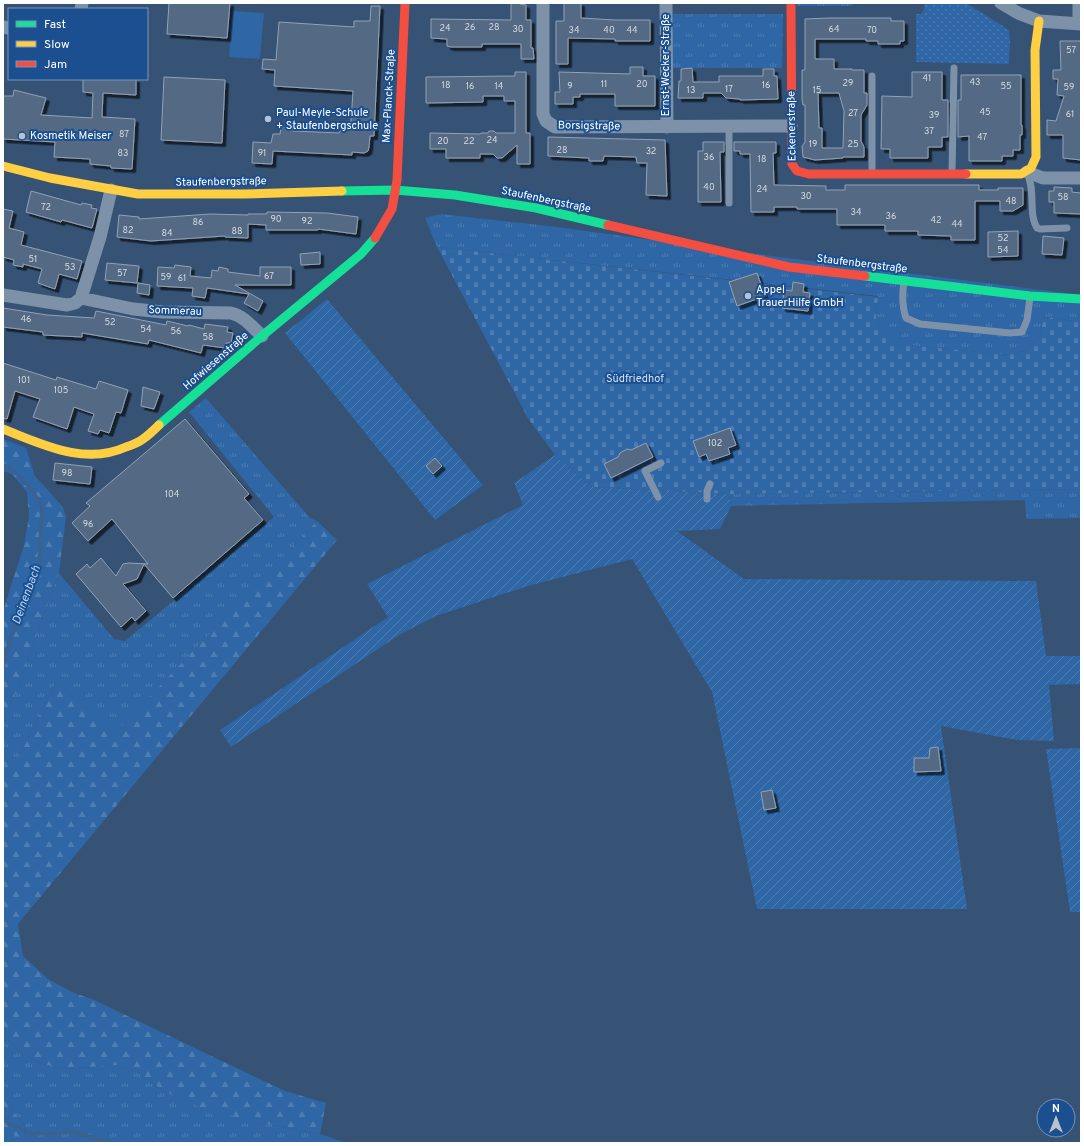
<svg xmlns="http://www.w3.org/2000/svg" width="1084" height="1146" viewBox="0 0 1084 1146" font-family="Overpass,sans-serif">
	<defs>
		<pattern id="grass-tufts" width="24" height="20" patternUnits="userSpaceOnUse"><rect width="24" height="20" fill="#2f66a5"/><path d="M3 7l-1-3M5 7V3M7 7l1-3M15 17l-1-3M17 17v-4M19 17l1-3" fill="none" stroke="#4e7db2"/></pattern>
		<pattern id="forest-firs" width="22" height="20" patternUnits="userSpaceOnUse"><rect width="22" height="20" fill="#2f66a5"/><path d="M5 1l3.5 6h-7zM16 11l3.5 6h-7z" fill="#4e7db2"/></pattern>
		<pattern id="cemetery-stones" width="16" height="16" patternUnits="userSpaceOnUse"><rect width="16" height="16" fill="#2f66a5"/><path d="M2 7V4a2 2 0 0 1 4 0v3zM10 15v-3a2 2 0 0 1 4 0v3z" fill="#4e7db2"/></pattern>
		<pattern id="park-dots" width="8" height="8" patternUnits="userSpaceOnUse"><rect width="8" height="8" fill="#2f66a5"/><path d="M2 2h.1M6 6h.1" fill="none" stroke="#4e7db2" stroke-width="1.8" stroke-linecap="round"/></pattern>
		<pattern id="garden-furrows" width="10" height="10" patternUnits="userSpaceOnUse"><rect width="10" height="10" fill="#2f66a5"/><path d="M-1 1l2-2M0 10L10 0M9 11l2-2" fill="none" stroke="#4e7db2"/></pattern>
		<filter id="shadow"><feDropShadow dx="3.5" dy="3.5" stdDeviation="0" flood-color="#0009"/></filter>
	</defs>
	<rect width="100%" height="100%" fill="#365274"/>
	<path fill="url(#grass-tufts)" d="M797,3h56l-1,3h-55z
		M673,14h110l-1,54h-109z
		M441,214l108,12 215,29 317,40v27l-37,-5 -4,17 -14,16 -17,5 -111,-11 -13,-8 -9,-18 2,-22 -441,-49 -12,-29z
		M206,398l104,120 7,3 -202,213 -59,-52 -39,79h-14v-41l12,-25 44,-122 55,66 11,2 149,-124 -85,-105z
		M1081,489v29l-55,1 -1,-19 -294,6 -2,-12z
		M3,1035l20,19 17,9 23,6 55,-4 21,8 22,16 16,9 82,25 61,11 26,9h-343v-11l22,7 -1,-13 -21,-29z"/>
	<path fill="url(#forest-firs)" d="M3,439l23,9 9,28 28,31 3,10 -7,56 -44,122 -12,25v-109l21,-66 5,-29 -2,-24 -15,-18 -9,-3z
		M317,521l20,19 -319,384 5,32 25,23 26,14 18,6 193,92 41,12 -6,31 -61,-11 -59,-16 -23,-9 -16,-9 -22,-16 -21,-8 -55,4 -23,-6 -17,-9 -20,-19v-274h14l39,-79 59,51z
		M3,1097l21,29 1,13 -22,-7z"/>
	<path fill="url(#cemetery-stones)" d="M437,247l441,50 -2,21 9,18 14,8 110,11 17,-5 14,-16 4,-17 37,5v167l-352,5 -137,-7 -37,-32 -26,-35z"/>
	<path fill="url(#park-dots)" d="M925,3h41l37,23 6,5 1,9 -1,24 -93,-2v-48h5l3,-4z"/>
	<path fill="url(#garden-furrows)" d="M327,299l156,186 -48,35 -150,-187z
		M555,455l37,32 137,7 2,12 -11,23 -43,2 67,48 292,2 10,75h35v28l-32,1 5,56 -37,-1 -76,-14 26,183h-210l-45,-217 -80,-133 -104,27 -92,30 -37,19 -168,112 -11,-17 168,-113 -21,-33 156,-79 -9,-22z
		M1081,748v164h-11l-24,-163z"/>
	<path fill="#2f66a5" d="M232,11l32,2 -4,46 -31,-2z"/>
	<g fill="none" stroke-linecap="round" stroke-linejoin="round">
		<path stroke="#3b618d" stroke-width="3.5" d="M3,465l6,2 18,17 15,21 -3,62 -31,79 -5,21
			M3,1118l5,5 24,11 42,-2 40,11"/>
	</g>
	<path fill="#526984" stroke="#92a2b6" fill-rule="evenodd" filter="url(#shadow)" d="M169,3h61l-3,35 -60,-4z
		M511,3h9v1l6,1v15h5v28h2l1,11h-13v-15h-39v3h-31l-4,-1v-7l-16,-1v-19l80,1z
		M564,3h17v15l34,2h35v21h-35v-2l-47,-1v26h-12v-43h8z
		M371,6h9l-6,130h-4l-1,11 -1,4 -4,2 -12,-1v3l-79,-4 -1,13 -20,-1 1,-21 18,1 2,-9h7l1,-7 13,1 -1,3 46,2 5,-7 7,-5 2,-30 -79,-5 1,-16 -13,-1 1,-10 13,1 3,-38 75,5v-6h16z
		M828,18h63v3h13v20h-4v3h-22v-3h-12v-2h-51v20h19v10h18v1h12v23h3v12l-6,10v26l3,6v10h-21v1l-28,2 -12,-3 -1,-11 3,-4v-37h-2l-1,-6v-29h3v-51zM818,93h21l5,18 -1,37h-21v-20h-3z
		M1060,41h21v119l-18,-2v-23h-16v-15l9,1 8,-25 -7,-1 1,-16h-5v-9h8z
		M630,67h13v9h12v30h-40v-12h-35v3h-7v7h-18v-12h5l-1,-20 71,2z
		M692,68l1,14h26v-6h44v-7h11v7h3l1,23 -38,1v-1l-14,-1 -5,-5h-18v5h-25l1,-17h2v-12z
		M515,72h11v61h4v31h-13v-19l-15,13h-5l-4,-4h-13v4h-34v-9h-16v-16l50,1 1,-1h7l1,-2h5l2,2h19v-32h-11v-5h-21v6l-57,1v-26l89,-1z
		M912,72h30v28h6v37h-6v10h-14v11h-38v-9h-9l1,-53 30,1z
		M961,75h60v50h1v10h-2v15h-7v6h-11v5h-33v-25l-11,1v-37h3z
		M164,77l61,3 -3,63 -61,-3z
		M83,79h53v16l-33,-2 -1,24 33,2 -3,50 -21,-1v-2l-21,-2v-5l-36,-2 1,-15 -52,-3v-43h10l1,-6 32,8 -5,17 51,3 1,-25 -10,-1z
		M548,137l117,3 2,56 -21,-1 1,-32h-10l-1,-6 -32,-1 -1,5h-14v-3l-41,-2z
		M703,142h21v10h-4l1,50h-23v-51h5z
		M734,142h42v11h-3l1,32 52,1v4h19v-5h134v5h19v-2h25v17l-10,6h-13v-10h-25v39h-24v-4l-33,-1v-4h-33v-6h-48v-16h-40v-2h-23v5h-23l-1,-58h-10v-3h-6z
		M1054,187l18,1v4l9,1v21l-27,-1v-11h-5v-11h5z
		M31,191l50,14 1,-2 10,2 -1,3 6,1 -5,19 -30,-8 -1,2 -35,-10z
		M3,209l10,2 -4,17 15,4 -3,13 61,16 -5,18 -18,-5 -4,15 -6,-2 -11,-4 4,-14 -19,-5v3l-10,-2 1,-5 -11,-3z
		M267,212l60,1 31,4 -2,17 -38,-5v1h-52v-5l-18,-1v14l-23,-1v-1l-74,5 -34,-4 2,-22 20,2v2l71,-5 38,1v-1h19z
		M1018,231v25l-30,1v-25z
		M1043,236l21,2 -2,17 -20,-1z
		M320,252v12l-19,1 -1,-11z
		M107,263l32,3 -2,17 -32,-3z
		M175,265l16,2 -1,9 21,2 1,-8 6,1 1,-4 9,2v3l32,4v-9h31v18h-56l28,16 -5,10 -14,-8 5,-9 -42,-6 -2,10 -13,-2 1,-8 -36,-2 1,-19 16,1z
		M757,273l8,23 -28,10 -8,-24z
		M793,282l11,2 -1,8 7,1 -2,18 -26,-3 2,-18 8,1z
		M138,283l12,2 -1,10 -12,-2z
		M3,308l44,7 47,3 2,-7 70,14 1,-4 21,5 1,-1 15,4 1,-5 23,3 -1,5 6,1 -2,10h-5l-1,5 -22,-3 -2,8 -52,-13 -1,4 -66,-11v4l-39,-2v-3l-40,-5z
		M3,363l53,17 1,-3 39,12 3,-8 29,9 -7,23 -5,-1 -7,21 -9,-3 -2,4 -10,-3 6,-17 -20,-7 -7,22 -34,-12 7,-18 -25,-8 -8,28 -4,-1z
		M143,387l17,5 -6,17 -13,-3z
		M185,419l64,75 -5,4 19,22 -90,78 -29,-34 -7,15 -14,5 23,27 -11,10 -3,-4 -11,10 -45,-53 11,-10 3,4 11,-10 15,18 7,-12 6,-1 19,1 -36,-45 -24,22 -16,-18 18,-17 -4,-3z
		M730,428l6,17 -8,3 2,6 -21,7 -3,-7 -7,3 -6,-16z
		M646,443l7,14 -42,21 -7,-14 14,-7 2,-4 7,-4 4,1z
		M435,458l7,8 -9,8 -7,-8z
		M55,463l37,4 -2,17 -37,-4z
		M938,747l3,24 -27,1v-14h15l1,-10z
		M772,790l4,18 -12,2 -3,-18z"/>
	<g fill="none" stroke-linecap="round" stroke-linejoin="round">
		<path stroke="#7d92a8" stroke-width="7" d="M729,127v76
			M872,173v-97
			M952,173l2,-105
			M1027,173c9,17 1,41 10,55l3,1 27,-1
			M904,281c-2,13 -2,25 2,37l14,6 90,9 12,-1 5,-12 3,-23
			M658,497l-13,-26 16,-8
			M707,499v-8l3,-7"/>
		<path stroke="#7d92a8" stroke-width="13" d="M543,3v111l3,7 9,6 236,-1
			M666,3l1,124
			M1001,3l17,10 21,8 42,3
			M1079,3v21
			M81,9l1,-6
			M3,27l6,1
			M1027,172l16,6h38
			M3,295l64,10 8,-2 6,-5 52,11 30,3 68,1c13,3 21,14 31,23
			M81,298l19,-61 11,-47"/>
		<path stroke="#16e098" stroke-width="9" d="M342,191l53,-1 60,5 81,13 72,17
			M865,276l165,20 51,3
			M159,425l103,-89 99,-82 14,-16"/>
		<path stroke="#ffcf43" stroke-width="9" d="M3,166l47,12 88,16h107l97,-3
			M966,174h55l10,-6 5,-11 -1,-107 4,-29
			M3,429c39,15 81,37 123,18 6,-2 12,-4 17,-8 6,-4 11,-9 16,-14"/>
		<path stroke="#f24e42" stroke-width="9" d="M791,3l1,161 5,7 12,3h157
			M608,225l181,42 76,9
			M375,238l17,-29 5,-29 8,-177"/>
	</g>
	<g fill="#b9c2ce" stroke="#1b4f8f" stroke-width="1.5">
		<circle cx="268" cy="119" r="4"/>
		<circle cx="22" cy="136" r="4"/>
		<circle cx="748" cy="296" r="4"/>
	</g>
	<g text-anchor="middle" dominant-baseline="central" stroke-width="4" stroke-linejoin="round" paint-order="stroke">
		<g font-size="9" fill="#d4dae0">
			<text x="470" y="27">26</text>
			<text x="494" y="27">28</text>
			<text x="445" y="28">24</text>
			<text x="518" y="29">30</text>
			<text x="834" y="29">64</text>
			<text x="574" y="30">34</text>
			<text x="609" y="30">40</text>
			<text x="632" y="30">44</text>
			<text x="872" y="30">70</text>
			<text x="1071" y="50">57</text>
			<text x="927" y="78">41</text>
			<text x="975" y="82">43</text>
			<text x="848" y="83">29</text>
			<text x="604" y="84">11</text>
			<text x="642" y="84">20</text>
			<text x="446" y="85">18</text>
			<text x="766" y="85">16</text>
			<text x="470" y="86">16</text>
			<text x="499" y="86">14</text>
			<text x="570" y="86">9</text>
			<text x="1006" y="86">55</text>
			<text x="1069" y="87">59</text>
			<text x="729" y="89">17</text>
			<text x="691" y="90">13</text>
			<text x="817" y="90">15</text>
			<text x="985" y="112">45</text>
			<text x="853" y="113">27</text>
			<text x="1070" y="114">61</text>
			<text x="934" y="115">39</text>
			<text x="929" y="131">37</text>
			<text x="124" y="134">87</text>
			<text x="982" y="137">47</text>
			<text x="492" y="140">24</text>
			<text x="443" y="141">20</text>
			<text x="469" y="141">22</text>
			<text x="813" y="144">19</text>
			<text x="853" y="144">25</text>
			<text x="562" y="150">28</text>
			<text x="651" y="151">32</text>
			<text x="123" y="153">83</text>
			<text x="262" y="153">91</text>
			<text x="709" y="157">36</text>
			<text x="762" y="159">18</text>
			<text x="709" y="187">40</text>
			<text x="762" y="189">24</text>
			<text x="806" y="196">30</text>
			<text x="1063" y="197">58</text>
			<text x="1011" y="201">48</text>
			<text x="46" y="207">72</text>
			<text x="856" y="212">34</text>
			<text x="891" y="216">36</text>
			<text x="276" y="219">90</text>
			<text x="936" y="220">42</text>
			<text x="307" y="221">92</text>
			<text x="198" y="222">86</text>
			<text x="957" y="224">44</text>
			<text x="128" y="230">82</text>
			<text x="237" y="231">88</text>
			<text x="167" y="233">84</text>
			<text x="1003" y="238">52</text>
			<text x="1003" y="250">54</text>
			<text x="33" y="259">51</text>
			<text x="70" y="267">53</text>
			<text x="122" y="273">57</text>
			<text x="269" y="276">67</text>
			<text x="166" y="277">59</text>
			<text x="182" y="278">61</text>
			<text x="26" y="319">46</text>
			<text x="110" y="322">52</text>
			<text x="146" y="329">54</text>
			<text x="176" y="331">56</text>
			<text x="208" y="337">58</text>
			<text x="24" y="380">101</text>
			<text x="61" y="390">105</text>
			<text x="715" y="443">102</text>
			<text x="67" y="473">98</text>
			<text x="172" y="494">104</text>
			<text x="88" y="524">96</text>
		</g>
		<g font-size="11" fill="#fff" stroke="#1b4f8f">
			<text transform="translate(666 65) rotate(-90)">Ernst-Wecker-Straße</text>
			<text transform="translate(389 96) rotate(-87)">Max-Planck-Straße</text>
			<text transform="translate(589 126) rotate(1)">Borsigstraße</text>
			<text transform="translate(792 126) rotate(-91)">Eckenerstraße</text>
			<text transform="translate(221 182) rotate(-1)">Staufenbergstraße</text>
			<text transform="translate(546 200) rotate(12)">Staufenbergstraße</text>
			<text transform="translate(862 264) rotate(7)">Staufenbergstraße</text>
			<text transform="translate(175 311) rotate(2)">Sommerau</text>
			<text transform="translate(216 361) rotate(-41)">Hofwiesenstraße</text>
		</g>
		<g font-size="11" fill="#fff" stroke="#1b4f8f" text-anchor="start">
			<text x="276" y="113">Paul-Meyle-Schule<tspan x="276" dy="13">+ Staufenbergschule</tspan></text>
			<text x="30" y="136">Kosmetik Meiser</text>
			<text x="756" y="290">Appel<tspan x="756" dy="13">TrauerHilfe GmbH</tspan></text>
		</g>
		<g font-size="11" fill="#cfe3fa" stroke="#1b4f8f">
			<text x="635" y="379">Südfriedhof</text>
		</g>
		<g font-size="12" font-style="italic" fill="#b5d3f5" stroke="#1b4f8f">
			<text transform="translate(27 595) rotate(-70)">Deinenbach</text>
		</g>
	</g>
	<rect width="1084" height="1146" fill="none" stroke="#ffffff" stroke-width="8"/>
	<rect x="8" y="8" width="140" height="72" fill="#1b4f8f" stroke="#7695bc"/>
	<rect x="16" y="21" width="20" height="6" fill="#16e098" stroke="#7695bc"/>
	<text x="44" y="28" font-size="12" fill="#ffffff">Fast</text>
	<rect x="16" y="41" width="20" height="6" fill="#ffcf43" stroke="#7695bc"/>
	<text x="44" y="48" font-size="12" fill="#ffffff">Slow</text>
	<rect x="16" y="61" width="20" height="6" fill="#f24e42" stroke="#7695bc"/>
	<text x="44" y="68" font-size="12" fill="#ffffff">Jam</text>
	<g transform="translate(1056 1118)"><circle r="19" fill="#1b4f8f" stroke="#7695bc"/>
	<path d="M0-3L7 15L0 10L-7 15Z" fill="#b9c2ce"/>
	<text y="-6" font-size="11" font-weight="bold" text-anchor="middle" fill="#ffffff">N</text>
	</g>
</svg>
